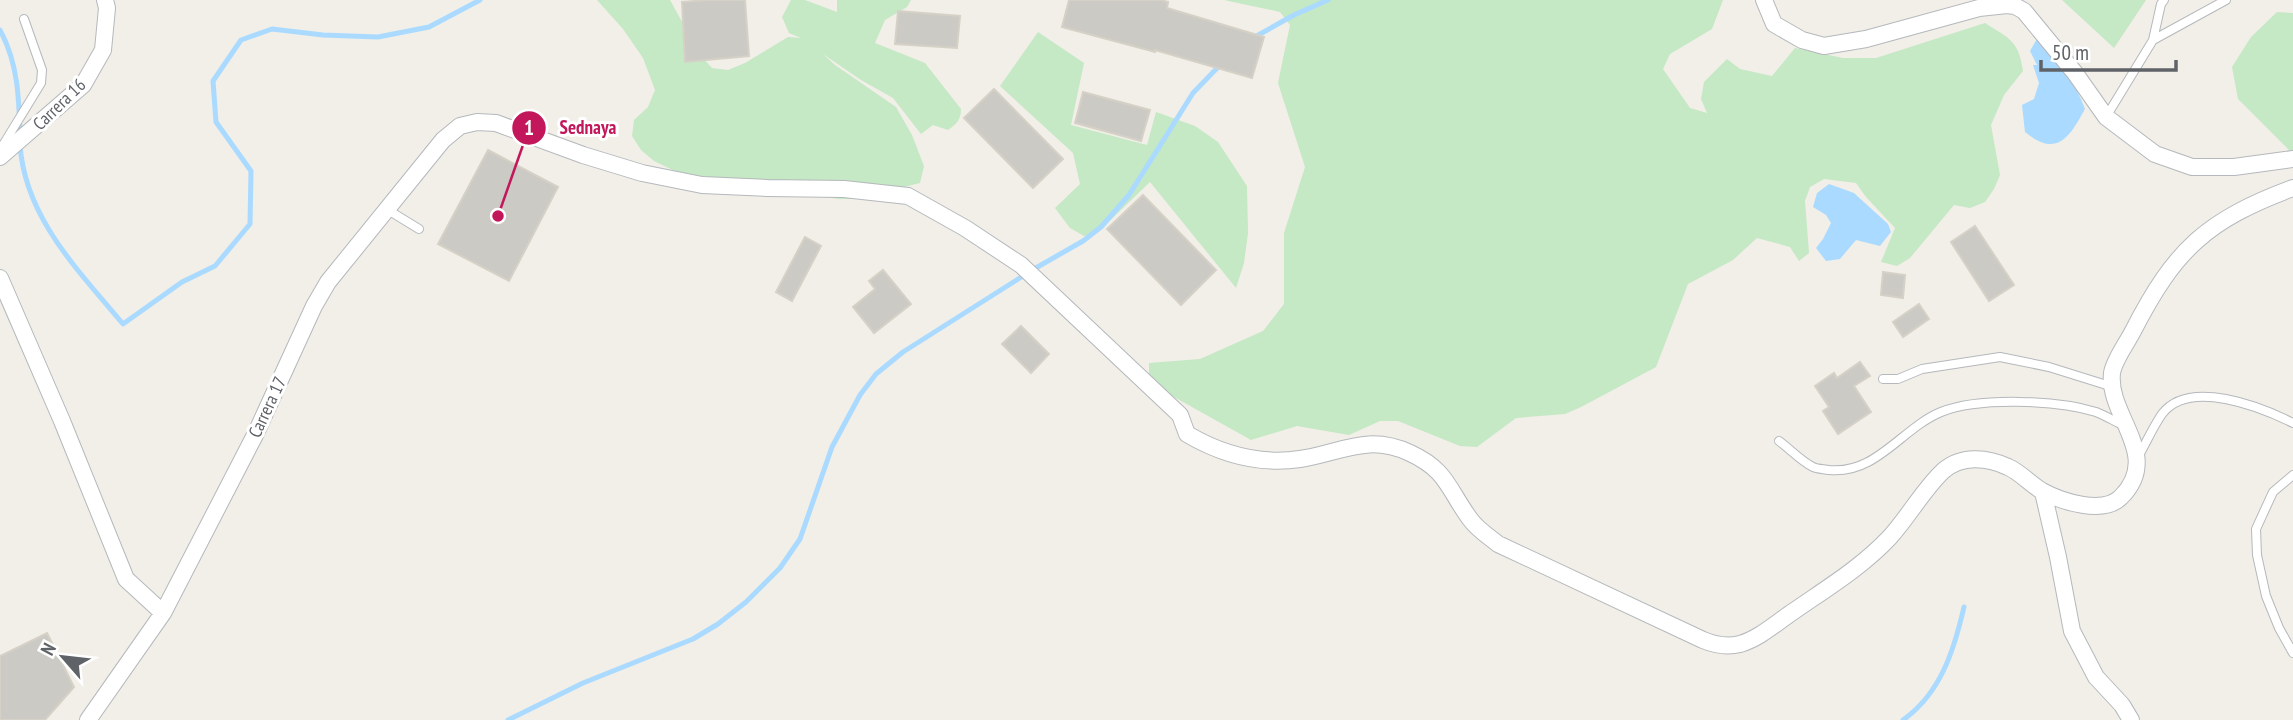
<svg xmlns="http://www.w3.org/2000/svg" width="2293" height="720" viewBox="0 0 2293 720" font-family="'PT Sans Narrow',sans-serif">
	<rect width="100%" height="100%" fill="#f1efe8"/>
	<path fill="#c5e8c5" d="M597,0h73l31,56 11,12 16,2 17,-7 43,-26 13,1 -12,-5 -7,-16 9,-17h14l32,12v-12h74l-4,7 -22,13 -10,23 50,20 36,46c0,10 -4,15 -13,21l-15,-5 -12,9 -28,-36 -32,-18 -38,-26 12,11 61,42 16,28 12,31 -4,17 -64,16h-17l-156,-24 -29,-14 -13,-11 -9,-14 2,-16 14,-13 7,-17 -12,-32 -20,-29z
		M1224,0h499l-11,29 -42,25 -7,15 27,39 17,5 -6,-14 3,-17 23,-23 13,10 32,7 23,-28 48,10h33l109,-35c24,15 34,18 38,48l-19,24 -13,30 9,50 -6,14 -9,13 -15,6 -16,-3 -44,53 -13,8 -16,-4 14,-34 -29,-31 -10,-14 -32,-4 -14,8 -5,14 4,52 -10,8 -9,-14 -33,-9 -24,22 -45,24 -32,83 -75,40 -16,7 -49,4 -39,29 -17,-1 -62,-25h-18l-31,14 -52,-9 -46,14 -102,-57v-20l51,-4 63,-28 21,-27v-71l21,-66 -27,-84 12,-58 -10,-13z
		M2062,0h84l-32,48z
		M2277,12l16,1v141l-55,-55 -6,-32 19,-30z
		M1038,32l46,31 -13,62 76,20 9,-33 39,14 23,16 29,44 1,47 -4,30 -8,25 -86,-106 -53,51 -13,3 -14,-8 -15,-20 25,-24 -7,-31 -73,-67z"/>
	<path fill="#aadaff" d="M2038,37c20,20 37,45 47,72 -16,29 -28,49 -60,23l-3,-27 12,-6 5,-16 -6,-18h4l-7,-14z
		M1829,184l25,9 34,31 3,8 -11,14 -24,-6 -16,19 -14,2 -10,-13 7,-9 8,-16 -5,-8 -13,-8 4,-14z"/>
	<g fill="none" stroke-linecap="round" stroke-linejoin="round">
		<path stroke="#aadaff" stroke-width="5" d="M0,30c18,33 19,68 20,105
			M1253,38l41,-23 34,-15
			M20,145c5,73 59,126 103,179l59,-42 33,-16 35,-42 1,-53 -35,-49 -3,-41 28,-41 31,-11 51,6 55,2 51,-10 51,-27
			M508,720l75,-37 110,-44 25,-15 28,-22 34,-34 20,-29 32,-92 28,-52 16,-21 27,-22 131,-83 49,-28 18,-14 28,-32 64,-102 28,-29
			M1903,720c38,-27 51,-70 61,-113"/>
	</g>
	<path fill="#cccac5" stroke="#d6d1c6" stroke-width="2" d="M707,0h38l4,56 -64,6 -3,-60z
		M1069,0h92l7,2 -1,6 97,29 -12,41 -97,-28v2l-93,-25z
		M898,11l62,5 -3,32 -62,-4z
		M994,89l69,70 -30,29 -69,-70z
		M1083,92l67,18 -9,31 -66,-18z
		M488,150l70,37 -49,94 -71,-37z
		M1143,195l73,75 -35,35 -74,-76z
		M1975,226l39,59 -25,16 -38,-59z
		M805,237l16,9 -29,55 -16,-9z
		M883,270l28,34 -37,29 -21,-26 22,-18 -6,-8z
		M1883,272l22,3 -2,23 -22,-3z
		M1919,304l10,15 -26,18 -10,-15z
		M1021,326l28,28 -18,19 -29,-29z
		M1860,362l10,14 -16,10 17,26 -33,22 -15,-23 6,-4 -14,-21 19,-13 3,5z
		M47,633l27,54 -29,33h-45v-64z"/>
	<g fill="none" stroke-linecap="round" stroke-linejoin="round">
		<g stroke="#b5b8bc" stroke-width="10">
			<path id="lane" d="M2153,40l73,-40
				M2106,117l47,-77 8,-36 3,-4
				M0,150l41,-67 1,-13 -18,-51
				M388,210l31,19
				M1883,379h15l24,-10 78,-12 49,10 64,20
				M1779,441c11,8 22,20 34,26 4,2 11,2 16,3 47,5 73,-42 112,-58 38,-15 116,-12 155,0 10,4 20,10 29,14
				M2138,457c8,-14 15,-30 24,-43 27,-36 99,-7 131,9
				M2293,475l-20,17 -17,37 1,26 9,41 13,32 14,25"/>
		</g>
		<g stroke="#b5b8bc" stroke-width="18">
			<path id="street" d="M1764,0l10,24 28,16 22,6 42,-7 113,-31 28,-3 8,1 9,5 51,62 31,44 49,37 37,13h42l59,-8
				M0,157l83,-72 20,-35 4,-42 -2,-8
				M0,278l62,143 64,158 37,34
				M2043,492l15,65 14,74 24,46 26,28 9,15
				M88,720l75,-107 92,-178 59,-129 14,-24 115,-142 17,-14 17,-4 19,1 87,32 59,18 60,12 65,3 77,1 64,7 57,32 56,37 159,150 7,19c34,20 72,31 113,25 41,-6 67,-26 110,-6 37,17 38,36 60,66 7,10 18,17 28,25l205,96c12,5 25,7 37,4 20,-6 36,-21 54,-33 33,-23 68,-44 96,-74 19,-21 33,-47 53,-66 18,-16 44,-14 65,-4 12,5 22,17 34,24 20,11 62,24 79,6 42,-42 -14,-81 -9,-124 2,-13 15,-30 21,-42 42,-82 74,-111 160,-143"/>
		</g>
		<use href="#lane" stroke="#fff" stroke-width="8"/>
		<use href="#street" stroke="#fff" stroke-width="16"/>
	</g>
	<g text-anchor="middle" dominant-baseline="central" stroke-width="6" stroke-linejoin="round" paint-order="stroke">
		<g font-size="18" fill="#5f6368" stroke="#fff">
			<text transform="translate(59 104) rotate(-44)">Carrera 16</text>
			<text transform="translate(267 407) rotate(-65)">Carrera 17</text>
		</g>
	</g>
	<path fill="none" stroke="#c2185b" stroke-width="2.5" d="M498 216L529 128"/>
	<g fill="#c2185b" stroke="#fff" stroke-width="2.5">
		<circle cx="498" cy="216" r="7"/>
		<circle cx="529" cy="128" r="18"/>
	</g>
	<g font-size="21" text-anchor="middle" font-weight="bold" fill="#fff">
		<text x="529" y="135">1</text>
	</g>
	<g font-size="19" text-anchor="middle" font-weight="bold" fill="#c2185b" stroke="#fff" stroke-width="6" stroke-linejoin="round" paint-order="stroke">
		<text x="588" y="134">Sednaya</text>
	</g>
	<g transform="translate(63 657) rotate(298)" stroke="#ffffff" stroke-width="5" paint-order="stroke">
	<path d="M0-5L12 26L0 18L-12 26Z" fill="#5f6368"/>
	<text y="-10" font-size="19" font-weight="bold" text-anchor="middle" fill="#5f6368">N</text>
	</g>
	<path d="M2041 60v10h135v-10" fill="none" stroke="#5f6368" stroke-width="3.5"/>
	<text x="2052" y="60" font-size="21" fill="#5f6368" stroke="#ffffff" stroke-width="5" paint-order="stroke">50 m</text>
</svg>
